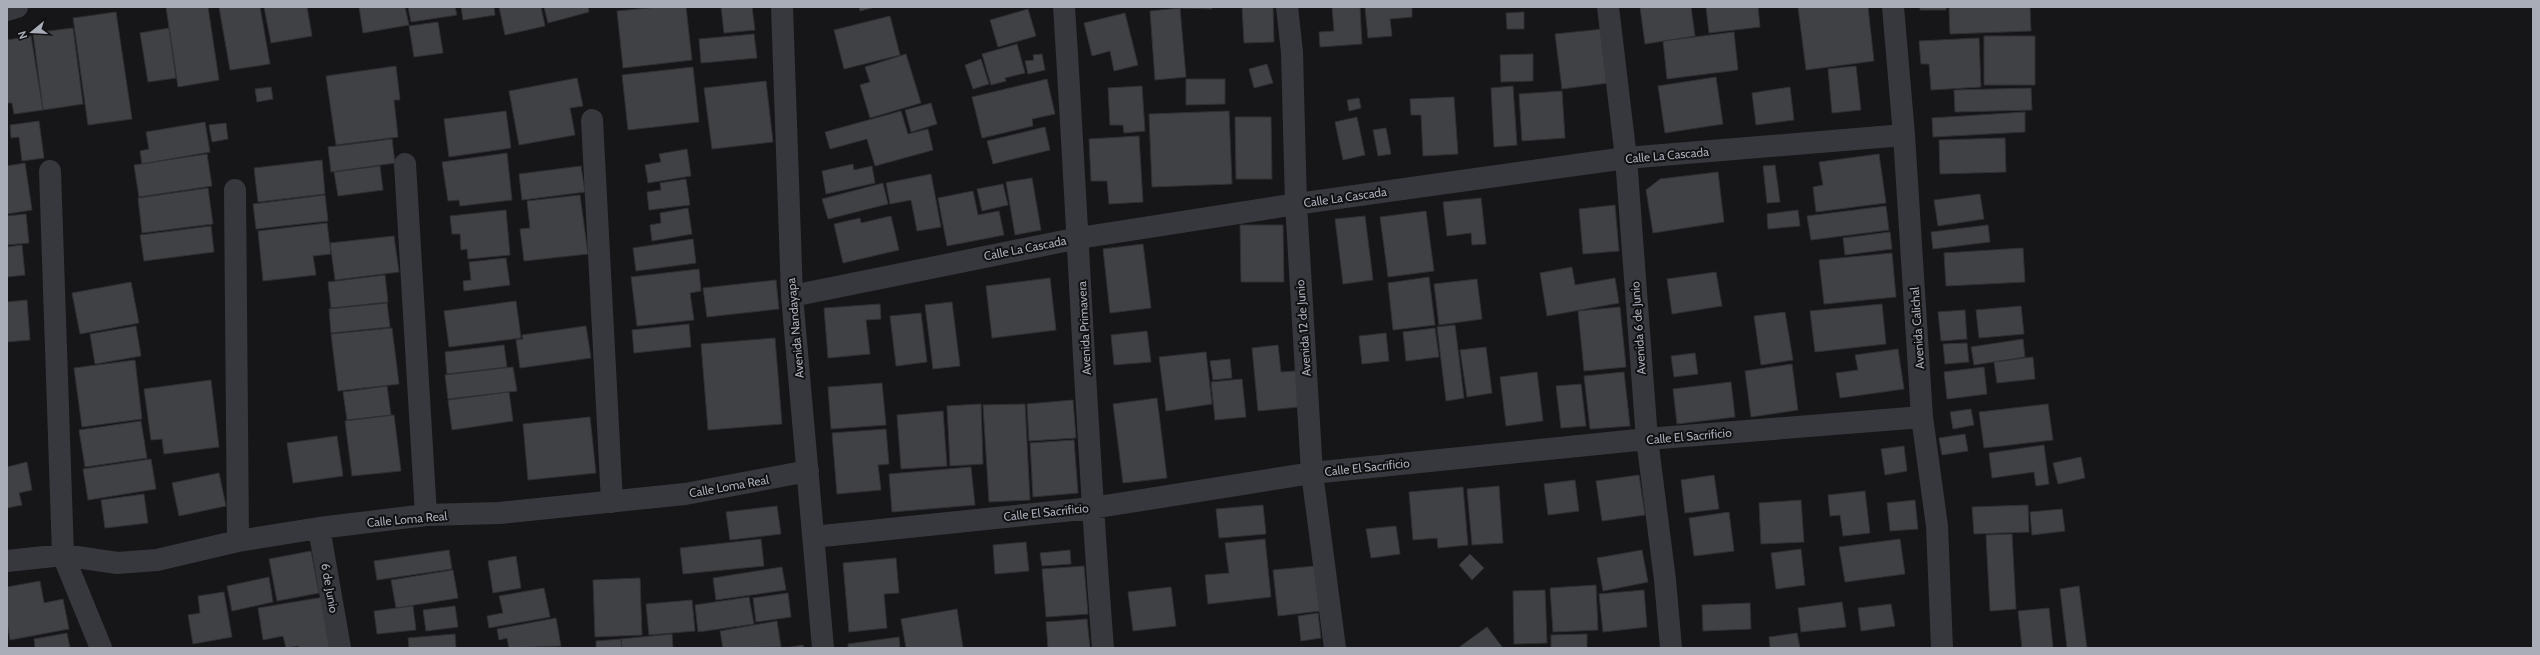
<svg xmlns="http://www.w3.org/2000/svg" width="2540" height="655" viewBox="0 0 2540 655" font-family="Cabin,sans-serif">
	<rect width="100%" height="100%" fill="#161618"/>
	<path fill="#404145" stroke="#303034" d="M166,7h42l11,73 -41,7z
		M219,7h41l10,57 -40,6z
		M264,7h43l5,29 -41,7z
		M359,7h46l4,18 -46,8z
		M408,7h47l2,8 -46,7z
		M461,7h33l1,8 -32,5z
		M499,7h42l4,19 -40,9z
		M544,7h44l1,5 -41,11z
		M658,7h28l6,53 -69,8 -6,-57z
		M721,7h31l3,23 -31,3z
		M859,7h17l-16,4z
		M1180,7h32v2l-32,-1z
		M1242,7h31l1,35 -30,1z
		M1332,7h28l2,37 -42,3 -1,-15 15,-1z
		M1365,7h47v10l-22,2 2,17 -24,2z
		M1640,7h51l4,29 -50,8z
		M1706,7h52l2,20 -51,6z
		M1798,7h70l6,54 -68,9z
		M1920,7h26v3h-26z
		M1949,7h81l1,24 -81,3z
		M1180,8l6,69 -31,3 -5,-69z
		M1028,9l8,27 -38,11 -8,-27z
		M116,12l16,107 -44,6 -15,-107z
		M1524,12v17h-17l-1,-16z
		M1125,13l13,52 -24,6 -4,-20 -18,5 -8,-33z
		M890,16l10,39 -56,14 -10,-39z
		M438,22l5,31 -29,4 -5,-31z
		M73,28l10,76 -40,6 -10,-77z
		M169,28l7,50 -28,4 -8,-49z
		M1603,29l6,54 -47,6 -7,-55z
		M1734,32l4,38 -71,9 -4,-38z
		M754,34l3,24 -56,5 -2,-24z
		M31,36l12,74 -29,4 -2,-11h-5v-63z
		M1984,36h51v49h-51z
		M1979,38l2,49 -50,3 -2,-26h-8l-2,-23z
		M1017,44l8,29 -20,5 1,3 -15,4 -9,-31z
		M906,54l15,49 -51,15 -10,-33 10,-3 -5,-15z
		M1042,54l3,16 -17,4 -3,-13 9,-1 -1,-5z
		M1533,54v27l-32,1 -1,-27z
		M981,59l8,25 -16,5 -8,-24z
		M1267,64l6,19 -19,5 -5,-19z
		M396,66l4,34h-6l4,37 -62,8 -10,-69z
		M1856,66l5,44 -29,3 -4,-44z
		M693,67l6,55 -71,8 -6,-55z
		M1716,77l7,47 -58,9 -7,-47z
		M577,78l6,28 -13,2 5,27 -56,10 -10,-54z
		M1047,79l8,35 -23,5 1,7 -51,12 -10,-41z
		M1186,79h39v25l-39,1z
		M766,81l7,61 -61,7 -8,-61z
		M1142,86l3,45 -21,2 -1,-8h-13l-2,-37z
		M1513,86l4,59 -23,2 -3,-59z
		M271,87l2,12 -16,3 -2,-13z
		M1790,87l4,33 -38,5 -4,-32z
		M2031,88l1,22 -77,2 -1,-22z
		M1562,91l3,47 -43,3 -3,-47z
		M1454,97l4,57 -35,2 -2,-41h-10l-1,-16z
		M1359,98l2,10 -12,3 -2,-11z
		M931,103l6,21 -26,8 -6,-22z
		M506,111l5,37 -62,9 -5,-38z
		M901,111l7,23 20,-5 5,21 -58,16 -8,-27 -37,10 -5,-17z
		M1229,111l3,73 -80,3 -3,-73z
		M2025,112v20l-92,5 -1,-19z
		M1235,117h36l1,62h-36z
		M1357,117l8,38 -22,5 -8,-38z
		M39,121l5,37 -22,3 -3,-24 -8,1 -1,-13z
		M205,122l5,30 -68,12 -2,-13 9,-2 -3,-17z
		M226,123l2,16 -16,3 -3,-17z
		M1045,127l5,23 -57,14 -6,-23z
		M1386,128l5,26 -13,2 -5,-26z
		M1139,136l4,66 -34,2 -2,-23h-16l-2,-42z
		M2005,138l1,34 -66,2 -1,-34z
		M392,139l3,24 -64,9 -3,-25z
		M687,149l4,27 -43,7 -3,-18 16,-3 -2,-8z
		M507,153l5,47 -52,6 -1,-6 -11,1 -6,-39z
		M207,154l5,32 -73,11 -5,-32z
		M1879,154l7,49 -70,9 -3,-25 10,-2 -4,-23z
		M322,160l3,34 -67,8 -4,-34z
		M25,163l7,47 -25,4v-48z
		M853,164l1,6 18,-4 3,17 -49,11 -4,-23z
		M1775,165l5,37 -13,1 -4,-37z
		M380,166l3,24 -45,6 -4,-24z
		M581,166l4,26 -63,8 -3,-26z
		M1718,172l6,50 -71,11 -7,-43 14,-11z
		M931,174l10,53 -24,4 -6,-31 -21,4 -4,-21z
		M1032,178l9,52 -26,5 -9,-53z
		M686,179l4,26 -41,5 -2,-18 14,-2 -1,-7z
		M883,183l5,21 -60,15 -6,-20z
		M1003,184l5,21 -26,6 -5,-22z
		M208,188l5,36 -71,9 -4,-35z
		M973,191l5,24 21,-4 5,24 -57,11 -9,-48z
		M1980,194l4,25 -46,7 -4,-26z
		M325,195l3,26 -72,8 -3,-25z
		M580,195l8,59 -64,7 -4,-32 10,-1 -3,-27z
		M1481,198l5,46 -14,1 -1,-12 -24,3 -4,-34z
		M1615,205l4,46 -36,3 -4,-45z
		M1886,206l3,24 -78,10 -4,-24z
		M688,208l4,26 -40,7 -2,-16 11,-2 -1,-10z
		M506,210l4,45 -42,4 -1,-10 -6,1 -1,-16h-8l-2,-18z
		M1798,210l2,16 -32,3 -1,-15z
		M1426,211l8,60 -46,6 -8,-60z
		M26,214l3,29 -22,2v-29z
		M891,216l8,34 -56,13 -9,-39 26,-6 1,5z
		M1365,216l8,64 -30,4 -8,-65z
		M327,223l4,31 -18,2 3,19 -53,6 -5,-50z
		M1240,225h43l1,57h-43z
		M1988,225l2,17 -57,7 -2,-17z
		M211,226l3,26 -70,9 -4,-26z
		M1890,232l2,17 -47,6 -2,-17z
		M394,236l5,36 -64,8 -5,-37z
		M693,239l3,24 -60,8 -3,-23z
		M1143,244l8,64 -41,5 -7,-64z
		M22,245l3,30 -18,2v-30z
		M2023,248l2,34 -79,4 -2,-33z
		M1892,253l4,44 -72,7 -5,-44z
		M506,258l4,27 -46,6 -1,-10 8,-1 -2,-18z
		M1572,267l3,18 40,-7 4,25 -72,13 -7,-43z
		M699,269l2,22 -11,2 4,27 -57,6 -6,-49z
		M1716,272l6,34 -50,8 -5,-35z
		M385,275l3,27 -57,6 -3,-26z
		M1429,277l6,48 -42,5 -5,-47z
		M1050,278l6,52 -64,8 -6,-52z
		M1477,279l5,40 -43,6 -5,-41z
		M776,280l3,29 -72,8 -4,-29z
		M131,282l8,41 -59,11 -8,-41z
		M27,300l3,40 -23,2v-40z
		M516,301l5,37 -72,9 -5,-36z
		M952,302l8,64 -27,3 -8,-64z
		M387,303l3,24 -59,6 -2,-24z
		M880,304l1,15 -15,1 4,34 -42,4 -4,-50z
		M1882,304l4,40 -71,8 -5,-41z
		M2021,306l3,28 -45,4 -3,-28z
		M1620,307l6,60 -42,4 -6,-60z
		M1965,310l2,29 -26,2 -3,-29z
		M1785,312l8,48 -32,5 -7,-49z
		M921,313l6,49 -31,4 -6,-50z
		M689,324l2,23 -57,6 -2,-23z
		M1455,325l9,73 -18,3 -9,-74z
		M136,326l5,30 -46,8 -5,-30z
		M586,326l5,32 -71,10 -4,-28 7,-1 -1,-4z
		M392,328l7,56 -61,7 -7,-57z
		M1435,328l4,29 -33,4 -3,-29z
		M1147,331l4,31 -37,3 -3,-30z
		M1386,333l3,28 -27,3 -3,-28z
		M775,338l7,86 -74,6 -7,-86z
		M2023,339l2,18 -51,8 -3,-18z
		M1967,343l2,19 -24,2 -2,-20z
		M504,345l3,22 -60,7 -2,-22z
		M1278,345l3,27 15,-1 3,36 -41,4 -6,-63z
		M1486,347l6,46 -25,4 -7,-47z
		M1898,349l6,40 -64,9 -4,-25 22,-3 -3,-15z
		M1206,352l6,52 -46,7 -7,-54z
		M1695,353l3,21 -24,3 -3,-21z
		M2033,357l2,22 -38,4 -3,-21z
		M1230,359l2,19 -19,2 -3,-19z
		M135,360l7,59 -60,8 -8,-59z
		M1792,364l6,46 -47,7 -6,-46z
		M513,367l4,24 -69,8 -3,-24z
		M1984,367l3,27 -40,5 -3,-27z
		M1537,372l6,49 -37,5 -6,-49z
		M1624,372l6,54 -40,3 -6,-53z
		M1242,379l4,38 -31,3 -4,-38z
		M211,380l8,67 -55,7 -2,-15 -11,1 -7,-51z
		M1731,382l4,35 -58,7 -4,-35z
		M882,383l4,42 -55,4 -3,-42z
		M1581,384l5,42 -25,2 -5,-42z
		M387,386l4,29 -44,5 -4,-28z
		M509,392l4,29 -61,9 -4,-30z
		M1157,398l10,80 -44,5 -10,-79z
		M1073,400l3,38 -47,3 -2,-37z
		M981,404l2,60 -33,2 -3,-60z
		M1025,404l5,96 -41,2 -6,-97z
		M2048,404l5,36 -69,8 -5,-36z
		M1971,409l3,16 -21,4 -3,-17z
		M943,411l4,55 -46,3 -4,-54z
		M394,415l7,56 -49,5 -7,-55z
		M590,417l6,56 -68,7 -5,-56z
		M141,421l6,37 -62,9 -6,-37z
		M886,429l3,35 -11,1 3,25 -44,4 -5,-61z
		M1965,434l3,17 -26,4 -3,-17z
		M337,436l6,40 -50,7 -6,-40z
		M1074,440l4,53 -45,4 -3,-54z
		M2044,445l5,39 -13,2 -2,-14 -42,6 -3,-25z
		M1904,446l3,25 -22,4 -4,-26z
		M2081,457l4,21 -27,6 -5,-21z
		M151,459l5,30 -68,11 -5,-31z
		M27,462l5,28 -13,3 3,12 -15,3v-41z
		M971,467l4,38 -83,7 -3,-38z
		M219,473l7,33 -47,10 -7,-33z
		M1639,475l6,40 -43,6 -6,-40z
		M1714,475l5,34 -34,4 -4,-33z
		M1575,480l4,31 -31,4 -4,-31z
		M1499,486l4,57 -31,2 -5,-56z
		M1463,487l5,58 -30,3 -1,-10 -24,2 -4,-48z
		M1865,491l5,42 -27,3 -3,-21 -10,1 -2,-21z
		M144,494l4,29 -43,5 -4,-28z
		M1801,500l3,42 -43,2 -2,-41z
		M1915,500l3,29 -28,2 -3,-28z
		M1263,505l3,29 -47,4 -3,-29z
		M2028,505l1,27 -55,2 -2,-27z
		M777,506l4,28 -51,6 -4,-28z
		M2062,509l3,22 -33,4 -2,-23z
		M1729,512l5,39 -40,5 -5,-38z
		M1396,526l4,28 -29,4 -5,-29z
		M2012,534l4,75 -26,2 -4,-76z
		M761,539l3,27 -81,8 -3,-26z
		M1265,539l6,58 -63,7 -3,-29 24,-2 -4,-30z
		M1900,539l5,35 -60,8 -6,-35z
		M1026,542l3,29 -34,3 -2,-29z
		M1801,549l4,36 -29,4 -5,-36z
		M449,550l3,19 -75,11 -3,-19z
		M1070,550l1,14 -29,2 -2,-13z
		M1642,550l6,32 -45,9 -6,-33z
		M311,551l8,42 -42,8 -8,-42z
		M1470,554l14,14 -12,12 -13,-15z
		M516,556l5,32 -28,5 -5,-32z
		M896,558l3,35 -15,1 3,34 -38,4 -6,-69z
		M1084,566l4,48 -42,3 -4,-48z
		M1315,566l5,45 -42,5 -5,-46z
		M782,567l4,23 -70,10 -3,-22z
		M453,570l5,28 -62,10 -5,-28z
		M269,577l4,25 -41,9 -5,-25z
		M640,578l2,57 -47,2 -2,-57z
		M40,581l4,22 19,-4 6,30 -59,11 -3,-18v-35z
		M1596,585l2,45 -45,2 -3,-44z
		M2079,586l8,62h-20l-7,-59z
		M1171,587l5,39 -43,5 -5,-39z
		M544,588l6,29 -61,11 -2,-12 16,-3 -4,-17z
		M1545,590l2,53 -33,1 -1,-53z
		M1644,590l3,37 -44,5 -4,-38z
		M224,592l8,45 -39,7 -5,-29 12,-2 -2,-17z
		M788,593l3,24 -35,5 -3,-24z
		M324,597l8,51h-34v-2l-12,2 -3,-12 -20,4 -5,-32z
		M749,597l5,27 -56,8 -3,-27z
		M692,600l3,31 -46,4 -3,-31z
		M1842,602l4,25 -45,5 -3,-24z
		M1750,603l1,26 -48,2 -1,-26z
		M1891,604l4,22 -34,5 -3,-23z
		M413,606l3,24 -39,4 -3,-23z
		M455,606l3,21 -32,4 -3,-21z
		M2049,608l4,40h-31l-4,-37z
		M957,609l6,39h-57l-5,-29z
		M1318,613l3,25 -20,3 -3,-25z
		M556,618l5,28 -52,2 -2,-10 -8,2 -2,-11z
		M1087,619l3,29h-42l-2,-26z
		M777,621l4,26 -58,1 -3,-17z
		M1487,627l16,21h-45z
		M67,633l3,15h-35l-1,-9z
		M1797,633l3,15h-30l-1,-11z
		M455,634l1,14h-47l-1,-10z
		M672,634l1,14h-51l-1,-9z
		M1587,634v14h-36v-13z
		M899,637l1,11h-52v-4z
		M621,639l1,9h-26v-7z
		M803,645l1,3h-19z"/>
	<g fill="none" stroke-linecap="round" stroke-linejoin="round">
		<path stroke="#37383d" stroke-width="22" d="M782,7l10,289 31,352
			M1064,7c14,214 22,428 39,641
			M1287,7l5,45 4,152 16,269 23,175
			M1608,7l18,151 21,281 18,141 6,68
			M1893,7l11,128 18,282 15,109 5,122
			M7,10l10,-3
			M592,120l20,382
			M405,164l21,351
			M50,171l13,384 38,93
			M235,190l3,351
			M792,296l287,-58 217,-34 330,-46 278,-23
			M319,528l21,120
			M813,537l279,-29 220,-35 335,-34 275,-22
			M7,561l56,-6 54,8 40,-3 81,-19 81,-13 107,-13 73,-2 186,-19 123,-23"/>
	</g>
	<g text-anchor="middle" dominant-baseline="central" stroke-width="4" stroke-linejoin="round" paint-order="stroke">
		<g font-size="12" fill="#a8adb8" stroke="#111113">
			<text transform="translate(1667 155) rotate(-5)">Calle La Cascada</text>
			<text transform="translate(1345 197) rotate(-8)">Calle La Cascada</text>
			<text transform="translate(1025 248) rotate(-11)">Calle La Cascada</text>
			<text transform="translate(795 328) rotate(-95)">Avenida Nandayapa</text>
			<text transform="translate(1084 328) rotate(-93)">Avenida Primavera</text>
			<text transform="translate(1303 328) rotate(-94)">Avenida 12 de Junio</text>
			<text transform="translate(1638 328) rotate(-94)">Avenida 6 de Junio</text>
			<text transform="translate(1917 328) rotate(-94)">Avenida Calichal</text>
			<text transform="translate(1689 436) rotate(-5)">Calle El Sacrificio</text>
			<text transform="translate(1367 467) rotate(-6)">Calle El Sacrificio</text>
			<text transform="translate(729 486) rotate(-10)">Calle Loma Real</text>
			<text transform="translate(1046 512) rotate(-6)">Calle El Sacrificio</text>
			<text transform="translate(407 519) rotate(-5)">Calle Loma Real</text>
			<text transform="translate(330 588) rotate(80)">6 de Junio</text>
		</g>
	</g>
	<rect width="2540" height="655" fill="none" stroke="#a8adb8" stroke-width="16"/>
	<g transform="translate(32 32) rotate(252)" stroke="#111113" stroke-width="3" paint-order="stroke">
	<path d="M0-3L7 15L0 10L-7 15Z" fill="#a8adb8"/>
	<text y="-6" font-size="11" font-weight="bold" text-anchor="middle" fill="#a8adb8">N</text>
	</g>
</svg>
